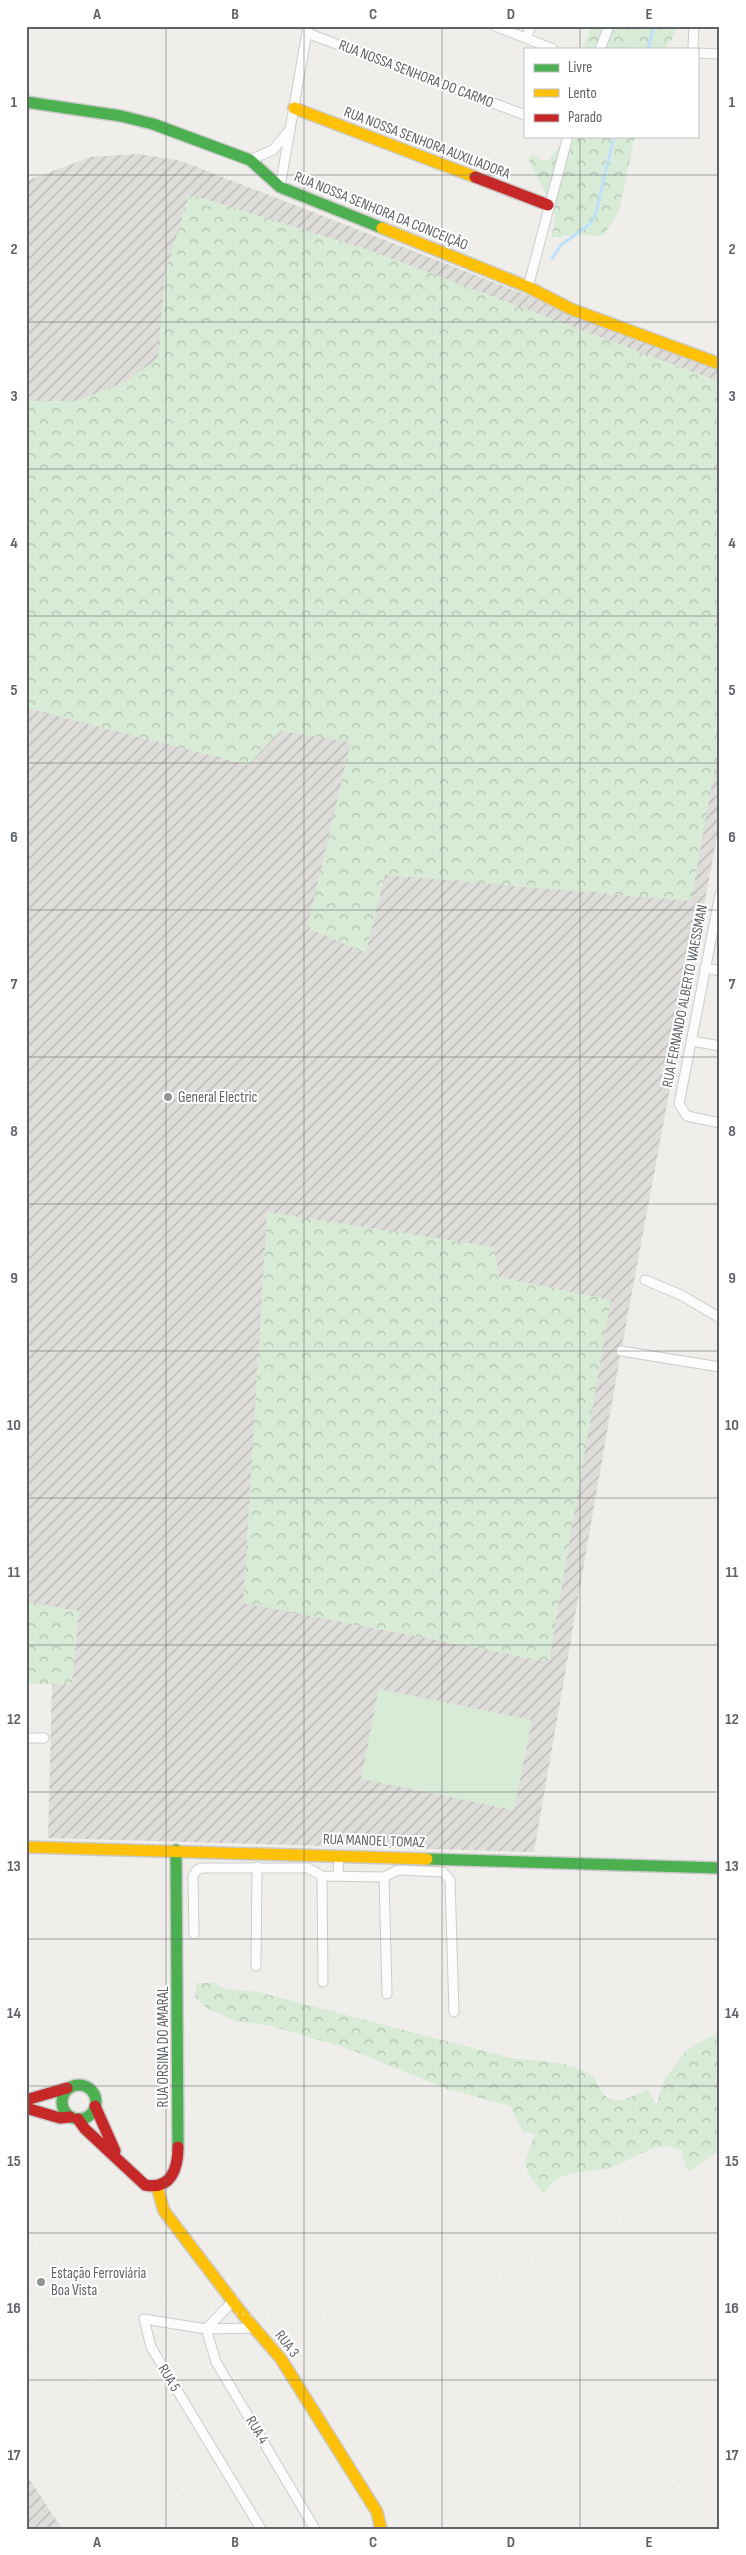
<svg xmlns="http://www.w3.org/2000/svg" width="746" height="2555" viewBox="0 0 746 2555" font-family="'Sofia Sans Condensed',sans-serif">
	<defs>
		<pattern id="industrial-furrows" width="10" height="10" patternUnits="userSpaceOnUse" patternTransform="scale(1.25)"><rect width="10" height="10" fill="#dfddda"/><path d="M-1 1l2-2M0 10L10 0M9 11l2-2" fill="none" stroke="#b8b7b5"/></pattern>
		<pattern id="forest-crowns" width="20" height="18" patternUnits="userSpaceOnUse" patternTransform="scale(1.25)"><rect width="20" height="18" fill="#d8ebd6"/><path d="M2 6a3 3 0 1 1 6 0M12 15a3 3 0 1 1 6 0" fill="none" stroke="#b2c2b1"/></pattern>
	</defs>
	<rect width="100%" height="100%" fill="#efeeea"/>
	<path fill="url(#industrial-furrows)" d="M139,154l42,7 539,209v450l-99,531 -87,501 -486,-14 4,-154 -26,-1v-1502l65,-24z
		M26,2474l36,55h-36z"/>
	<path fill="url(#forest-crowns)" d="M591,26h86l-5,14 -9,9h-80z
		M565,136h70l-16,75 -16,25 -32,-1 -20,3 4,-18 -1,-10 -26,-51 5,-4 9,6 7,-1 15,-19z
		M189,194l180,56 351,132v359l-29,160 -306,-26 -19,78 -59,-25 43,-182 -1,-4 -68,-11 -33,34 -222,-57v-307h50l49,-19 33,-24 6,-81z
		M267,1212l227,35 5,30 112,23 -62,362 -306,-59z
		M26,1602l53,9 -7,74 -46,-2z
		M196,1983h18l13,6 31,3 253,66c23,3 60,3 79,16 8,6 12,24 22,26 12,2 26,-6 36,-11l8,18 8,-27 22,-29 34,-20v119l-30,21 -4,-3 -4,-17c-4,-2 -11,-5 -15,-5 -19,0 -40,17 -58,22 -27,7 -48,-2 -65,26 -23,-29 -22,-26 -9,-60l-12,-2 -13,-26 -63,-17 -98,-40 -81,-24 -33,-4 -28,-13 -12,-11z"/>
	<path fill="#d8ebd6" d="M379,1689l153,31 -18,90 -153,-31z"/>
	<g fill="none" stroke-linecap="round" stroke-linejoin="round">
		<path stroke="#bfe0f9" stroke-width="3" d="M648,49l6,-23
			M552,259l9,-14 29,-21 6,-11 18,-77"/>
		<g stroke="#cbcccc" stroke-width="11">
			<path id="street" d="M495,26l58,23
				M307,33l218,82
				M526,38l5,-12
				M600,49l9,-23
				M693,49l1,-23
				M697,53l23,1
				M250,160l23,-10 15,-18
				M280,187l28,-161
				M528,287l40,-151
				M720,894l-41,210 8,12 33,7
				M705,968l15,3
				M692,1041l28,5
				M645,1280l36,15 39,23
				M621,1351l99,16
				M26,1738h18
				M322,1876l1,106
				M338,1876l1,-21
				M384,1877l3,117
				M194,1934l-1,-58 4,-6 5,-2h106l14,8 62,1 14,-7 45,2 7,8 4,132
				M256,1966l1,-99
				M234,2300l-28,29 10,33 99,167
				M255,2328l-49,1 -62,-10 7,28 110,182"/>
		</g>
		<g stroke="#cacacb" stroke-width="14">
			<path id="fast" d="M26,102l95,14 32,8 97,36 30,27 102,41
				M176,1850l2,297
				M427,1859l293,9
				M62 2102a17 17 0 1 1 34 0a17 17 0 1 1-34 0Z"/>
		</g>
		<g stroke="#cacacb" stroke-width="14">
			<path id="slow" d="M294,108l181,69
				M382,228l146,59 43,22 149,55
				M26,1847l401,12
				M157,2187l7,24 80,105 37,43 96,153 4,17"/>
		</g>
		<g stroke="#cacacb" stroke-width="14">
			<path id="jam" d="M475,177l73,28
				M26,2100l41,-12
				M95,2106l20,45
				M26,2108l34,10 10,-1
				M78,2119l7,10 60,56c26,5 33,-16 33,-38"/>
		</g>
		<use href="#street" stroke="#fdfcfc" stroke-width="9"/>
		<use href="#fast" stroke="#4caf50" stroke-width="11"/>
		<use href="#slow" stroke="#ffc107" stroke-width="11"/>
		<use href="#jam" stroke="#c62828" stroke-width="11"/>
		<path stroke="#e4e4e4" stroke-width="3" stroke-dasharray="1 6" stroke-linecap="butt" d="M26,2240c100,58 203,85 318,76 29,-2 61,-6 89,-15 47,-15 92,-35 136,-56 53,-25 104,-50 151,-85
			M26,2287l108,141 73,101
			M26,2344l112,185
			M648,2529l72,-118"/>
	</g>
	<path fill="none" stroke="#5f6368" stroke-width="1" stroke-opacity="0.55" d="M166,26v2503M304,26v2503M442,26v2503M580,26v23M580,136v2393M26,175h694M26,322h694M26,469h694M26,616h694M26,763h694M26,910h694M26,1057h694M26,1204h694M26,1351h694M26,1498h694M26,1645h694M26,1792h694M26,1939h694M26,2086h694M26,2233h694M26,2380h694"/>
	<g fill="#919496" stroke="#fff" stroke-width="2">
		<circle cx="168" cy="1097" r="5"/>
		<circle cx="41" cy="2282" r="5"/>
	</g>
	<g text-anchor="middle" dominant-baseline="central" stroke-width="4" stroke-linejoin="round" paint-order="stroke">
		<g font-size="15" fill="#5f6368" stroke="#fff">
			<text transform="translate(416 74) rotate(21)">RUA NOSSA SENHORA DO CARMO</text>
			<text transform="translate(427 143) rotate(21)">RUA NOSSA SENHORA AUXILIADORA</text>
			<text transform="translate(381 211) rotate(22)">RUA NOSSA SENHORA DA CONCEIÇÃO</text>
			<text transform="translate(685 996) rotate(-79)">RUA FERNANDO ALBERTO WAESSMAN</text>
			<text transform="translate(374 1841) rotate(2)">RUA MANOEL TOMAZ</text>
			<text transform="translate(163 2047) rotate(-90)">RUA ORSINA DO AMARAL</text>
			<text transform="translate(287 2344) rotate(53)">RUA 3</text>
			<text transform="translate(169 2378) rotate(59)">RUA 5</text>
			<text transform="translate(257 2430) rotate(59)">RUA 4</text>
		</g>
		<g font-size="15" fill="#5f6368" stroke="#fff" text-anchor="start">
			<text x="178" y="1097">General Electric</text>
			<text x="51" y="2273">Estação Ferroviária<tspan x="51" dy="17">Boa Vista</tspan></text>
		</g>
	</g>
	<rect width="746" height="2555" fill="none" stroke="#ffffff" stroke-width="55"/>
	<rect x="524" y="48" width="175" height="90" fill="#ffffff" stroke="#bfc1c3"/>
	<rect x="534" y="64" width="25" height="8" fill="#4caf50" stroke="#bfc1c3"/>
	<text x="568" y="72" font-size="15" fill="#5f6368">Livre</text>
	<rect x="534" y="89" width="25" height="8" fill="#ffc107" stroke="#bfc1c3"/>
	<text x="568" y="98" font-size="15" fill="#5f6368">Lento</text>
	<rect x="534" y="114" width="25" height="8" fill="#c62828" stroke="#bfc1c3"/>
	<text x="568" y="122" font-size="15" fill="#5f6368">Parado</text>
	<rect x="28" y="28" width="690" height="2500" fill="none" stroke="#5f6368" stroke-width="2"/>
	<g font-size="16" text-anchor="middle" font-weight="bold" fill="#5f6368">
		<text x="97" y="19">A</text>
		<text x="235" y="19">B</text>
		<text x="373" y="19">C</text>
		<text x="511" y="19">D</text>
		<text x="649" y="19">E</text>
		<text x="14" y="107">1</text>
		<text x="732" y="107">1</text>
		<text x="14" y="254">2</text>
		<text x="732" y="254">2</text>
		<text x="14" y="401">3</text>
		<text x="732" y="401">3</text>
		<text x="14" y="548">4</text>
		<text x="732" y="548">4</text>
		<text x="14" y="695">5</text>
		<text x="732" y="695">5</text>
		<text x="14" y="842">6</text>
		<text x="732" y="842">6</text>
		<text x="14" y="989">7</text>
		<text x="732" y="989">7</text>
		<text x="14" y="1136">8</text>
		<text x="732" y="1136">8</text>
		<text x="14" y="1283">9</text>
		<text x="732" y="1283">9</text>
		<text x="14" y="1430">10</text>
		<text x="732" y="1430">10</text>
		<text x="14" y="1577">11</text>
		<text x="732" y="1577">11</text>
		<text x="14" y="1724">12</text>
		<text x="732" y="1724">12</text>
		<text x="14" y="1871">13</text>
		<text x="732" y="1871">13</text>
		<text x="14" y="2018">14</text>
		<text x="732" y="2018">14</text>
		<text x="14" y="2166">15</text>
		<text x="732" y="2166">15</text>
		<text x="14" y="2313">16</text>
		<text x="732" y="2313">16</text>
		<text x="14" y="2460">17</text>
		<text x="732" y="2460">17</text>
		<text x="97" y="2547">A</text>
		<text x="235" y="2547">B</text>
		<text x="373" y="2547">C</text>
		<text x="511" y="2547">D</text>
		<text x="649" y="2547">E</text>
	</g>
</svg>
